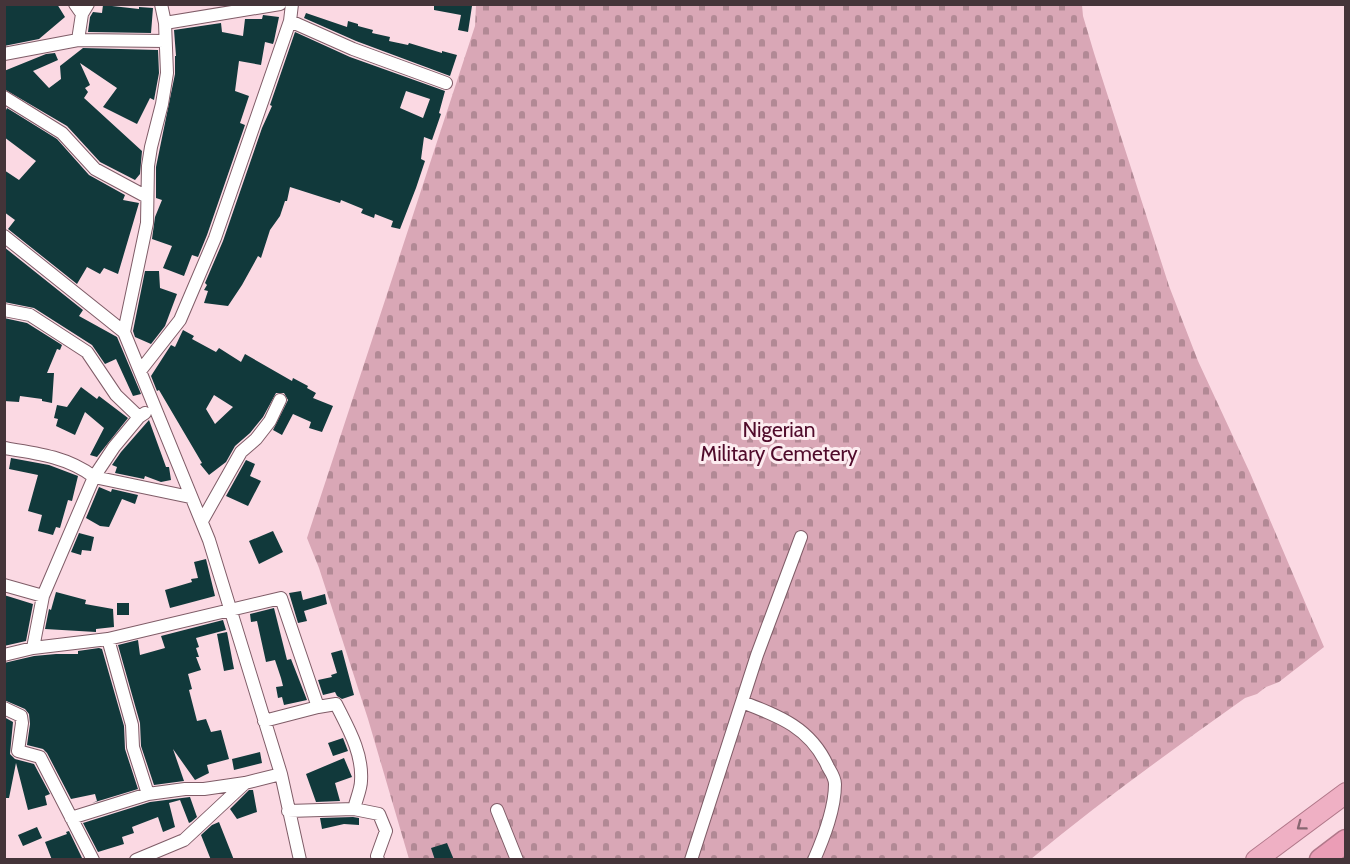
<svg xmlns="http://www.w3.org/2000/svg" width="1350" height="864" viewBox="0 0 1350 864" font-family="Cabin,sans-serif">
	<defs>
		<pattern id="cemetery-stones" width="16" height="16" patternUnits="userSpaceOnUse" patternTransform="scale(1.5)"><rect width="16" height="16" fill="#d9a7b6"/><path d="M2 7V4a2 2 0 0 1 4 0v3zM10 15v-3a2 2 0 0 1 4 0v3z" fill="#b28995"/></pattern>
	</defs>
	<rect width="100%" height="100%" fill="#fbd9e3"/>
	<path fill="url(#cemetery-stones)" d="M476,5h606l1,11 11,37 75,233 29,75 52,112 74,174 -45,35 -13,5 -9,7 -12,4c-73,52 -145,104 -214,161h-622l-41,-140 -49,-151 -12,-30 168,-512z"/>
	<path fill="#11393b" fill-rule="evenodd" d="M4,4h53l8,13 -26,22 -35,7z
		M434,4l38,2 -4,26 -10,-2 3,-15 -27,-5z
		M103,5l36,4v-2l14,1 -2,25 -63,-1 2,-15 3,-5 9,1z
		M306,13l41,14 1,-6 10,3v2l15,4 -1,3 18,4 -1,4 19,4 1,-2 33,10v-2l15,4 -7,21 -94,-35 -52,-23z
		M263,15l16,2 -5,24 -1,3 -8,-2 -4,23 -22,-4 -4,30 14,5 -9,27 5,2 -38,110 -9,22 -6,-2 -8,21 -21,-8 9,-22 -20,-7 3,-22 7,-17 -6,-2v-31l19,-93v-18h1l-2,-26 47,-7 1,9 21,4 2,-17h17z
		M295,32l55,25 95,34 -6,22 2,1 -9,26 -8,-3 -3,22 4,2 -9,27 -16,41 -9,-2 2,-6 -18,-7 -1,4 -13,-5 2,-4 -22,-9 -1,3 -50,-16 -3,14h-2l-5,15 -10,14 -9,28 -3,-2 -16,29 -14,21 -24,-3 4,-12 -4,-1 3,-5 -2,-2 18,-42 39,-113 10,-22 -2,-1zM406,91l24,8 -7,19 -23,-10z
		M83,48l75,2 1,23 -5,27 -4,-2 -13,26 -34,-17 14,-19 -37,-25 10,22 -5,3 3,4 -4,6 58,53 -2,23 -5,6 -35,-18 -33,-36 -63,-37v-18l42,-17 9,-1 3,7 -25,11 16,17 12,-9 -1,-13z
		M7,108l50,31 32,36 36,20 -2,5 16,3 -21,71 -14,-6 -4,6 -13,-7 -10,17 -69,-55 7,-9 -11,-8v-42l15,10 17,-19 -32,-24v-23z
		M4,247l79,63 -4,6 38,21 24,57 -8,2 -17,-37 -11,5 -13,-19 -58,-37 -30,-6z
		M145,271h14l1,17 17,6 -12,32 -14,18 -16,-7 -2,-6z
		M4,318l23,5 35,22 -2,5 -3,-1 -10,24h7l-2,30 -10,-2v-2l-22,-3 -1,6 -15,-1z
		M183,330l11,6 -2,3 24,13 3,-4 22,14 4,-8 47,27 1,-3 15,8 -1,2 9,5 -3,5 20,8 -11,26 -13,-4 2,-6 -18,-8 -11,21 -9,-5 15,-30 -4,-7h-8l-13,24 -13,16 -15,13 -9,16 -17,13 -9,-11 2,-1 -43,-73 -2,1 -6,-15 20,-31 4,2zM214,395l19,12 -18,17 -9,-15z
		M81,387l16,12 2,-3 29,22 -31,39 -7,-2 14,-27 -19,-16 -10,23 -19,-9 2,-7 -4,-1 3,-13 10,2z
		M149,420l17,47h3l2,13 -10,2 -16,-6 -1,3 -29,-6 2,-6 -5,-2 9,-13z
		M11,458l38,7 29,11 -6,25 -4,-1 -8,28 -4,-1 -3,8 -15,-4 4,-16 -14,-4 10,-36 -29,-6z
		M246,460l9,4 -5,12 11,5 -13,25 -22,-10z
		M99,487l12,5 1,-3 26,6 -3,9 -13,-5 -13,28 -9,-1 -14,-8z
		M273,531l10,21 -24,12 -10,-23z
		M79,533l15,4 -3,14 -9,-1 -1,5 -10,-3z
		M206,559l9,37 -45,12 -5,-18 27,-8 -1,-3 7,-1 -4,-16z
		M301,591l2,9 22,-6 2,10 -23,7 3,10 -9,2 -9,-30z
		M56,592l30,8 -1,4 28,5 1,18 -18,2v3l-51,-3 4,-20 2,1z
		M4,595l29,9 -7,37 -22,5z
		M117,603h12v12h-12z
		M274,608l13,52 4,-1 16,41 -23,5 -2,-8 -4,1 -2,-11 7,-1 -2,-8 -6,-18 -9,2 -9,-41 -6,1 -1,-8z
		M223,620l3,10 -30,8 3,9 -3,1 3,9h-3l5,13 -13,4 4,15 -3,1 8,31 9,-2 5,13 10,-2 8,29 -22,6 2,8 -14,7 -22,-31 11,32 -30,4 -13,-39 -1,-23 -22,-78 20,-5 2,15 25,-7 -4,-12z
		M227,632l7,37 -10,2 -7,-37z
		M99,648l3,1 22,77 1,23 13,40 -46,14 5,-2 -2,-7 -24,5 -24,-46 -4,-4 -16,-4 3,-21 -1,-10 -4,-5 -21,-9v-37l30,-7 22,-2h22v-3z
		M342,650l12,45 -12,4 -5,-3 -2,-4 -12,3 -5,-15 14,-3 -1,-2 6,-2 -6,-20z
		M4,717l9,5 -3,32 5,5 19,5 16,30 -5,2 2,9 -19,5 -12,-47 -7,35h-5z
		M343,738l5,13 -15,5 -5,-13z
		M260,752l2,11 -28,7 -2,-11z
		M344,758l8,19 -17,6 5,18 -24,1 -10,-28z
		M249,790h4l4,22 -20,7 -7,-10z
		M190,797l7,20 -6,5 -2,1 -9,-23 -11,3 6,24 -12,5 -5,-15 -26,10 2,6 -12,4 2,7 -26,8 -15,-29 67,-21z
		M353,817l6,1v7l-15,-1 -22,5 -2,-11z
		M219,822l15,38h-23l-10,-25 11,-10z
		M37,827l5,11 -19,8 -5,-11z
		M69,831l14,29h-31l-7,-18 22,-8 -1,-2z
		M447,843l7,17h-19l-4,-12z"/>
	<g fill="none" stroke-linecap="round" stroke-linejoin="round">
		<g stroke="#7f5c67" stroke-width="14">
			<path id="minor" d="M75,4l7,10 6,-10
				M161,4l4,19 2,50 -5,31 -11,43 -3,19 -1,57 -23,109 85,208 72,234 19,86
				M290,21l63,28 93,34
				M165,23l115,-19
				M78,40l4,-26
				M4,54l74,-14 87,1
				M4,97l58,36 33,36 52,28
				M4,236l120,96
				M4,310l26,5 57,37 29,43 23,22 6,-4
				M140,371l40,-51 35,-82 75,-217 2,-17
				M4,448c32,5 64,9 90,29l96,20
				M202,521l39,-69 15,-13 14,-18 10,-21
				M4,585l39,11
				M108,639l24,86 1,22 15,47
				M33,648l10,-52 51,-119 20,-30 25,-30
				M4,655l29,-7 75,-9 173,-41 37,109 18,-3c12,24 27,49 25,77 0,8 -5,19 -7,28l-66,2
				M742,702c37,14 69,26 86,65 3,5 7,11 7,17 0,25 -11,53 -21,76
				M4,708l17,8 1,7 -4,28 22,6 53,103
				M264,721l54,-14
				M354,809l25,5 7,17 -9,25 1,4
				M497,810l20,50
				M71,818l77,-24 37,-5h19l41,-6 36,-9
				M136,860l48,-20 60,-56
				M691,860l66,-205 44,-118"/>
		</g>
		<g stroke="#b1788a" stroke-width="22">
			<path id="trunk" d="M1256,860l90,-67"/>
		</g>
		<g stroke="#b1788a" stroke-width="25">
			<path id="motorway" d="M1321,860l25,-19"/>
		</g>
		<use href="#minor" stroke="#fff" stroke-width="12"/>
		<use href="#trunk" stroke="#efb0c4" stroke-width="20"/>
		<use href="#motorway" stroke="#eb9db6" stroke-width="22"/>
	</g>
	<defs><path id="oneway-chevron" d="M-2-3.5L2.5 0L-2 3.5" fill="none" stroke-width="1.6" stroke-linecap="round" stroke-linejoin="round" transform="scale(1.5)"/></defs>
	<use stroke="#886671" href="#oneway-chevron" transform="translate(1301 826) rotate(143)"/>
	<g text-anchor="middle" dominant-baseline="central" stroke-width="6" stroke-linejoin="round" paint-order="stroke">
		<g font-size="21" fill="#500b2b" stroke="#fdecf0">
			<text x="779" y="429">Nigerian<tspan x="779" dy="24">Military Cemetery</tspan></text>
		</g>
	</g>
	<rect width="1350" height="864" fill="none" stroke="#443439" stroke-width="12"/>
</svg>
